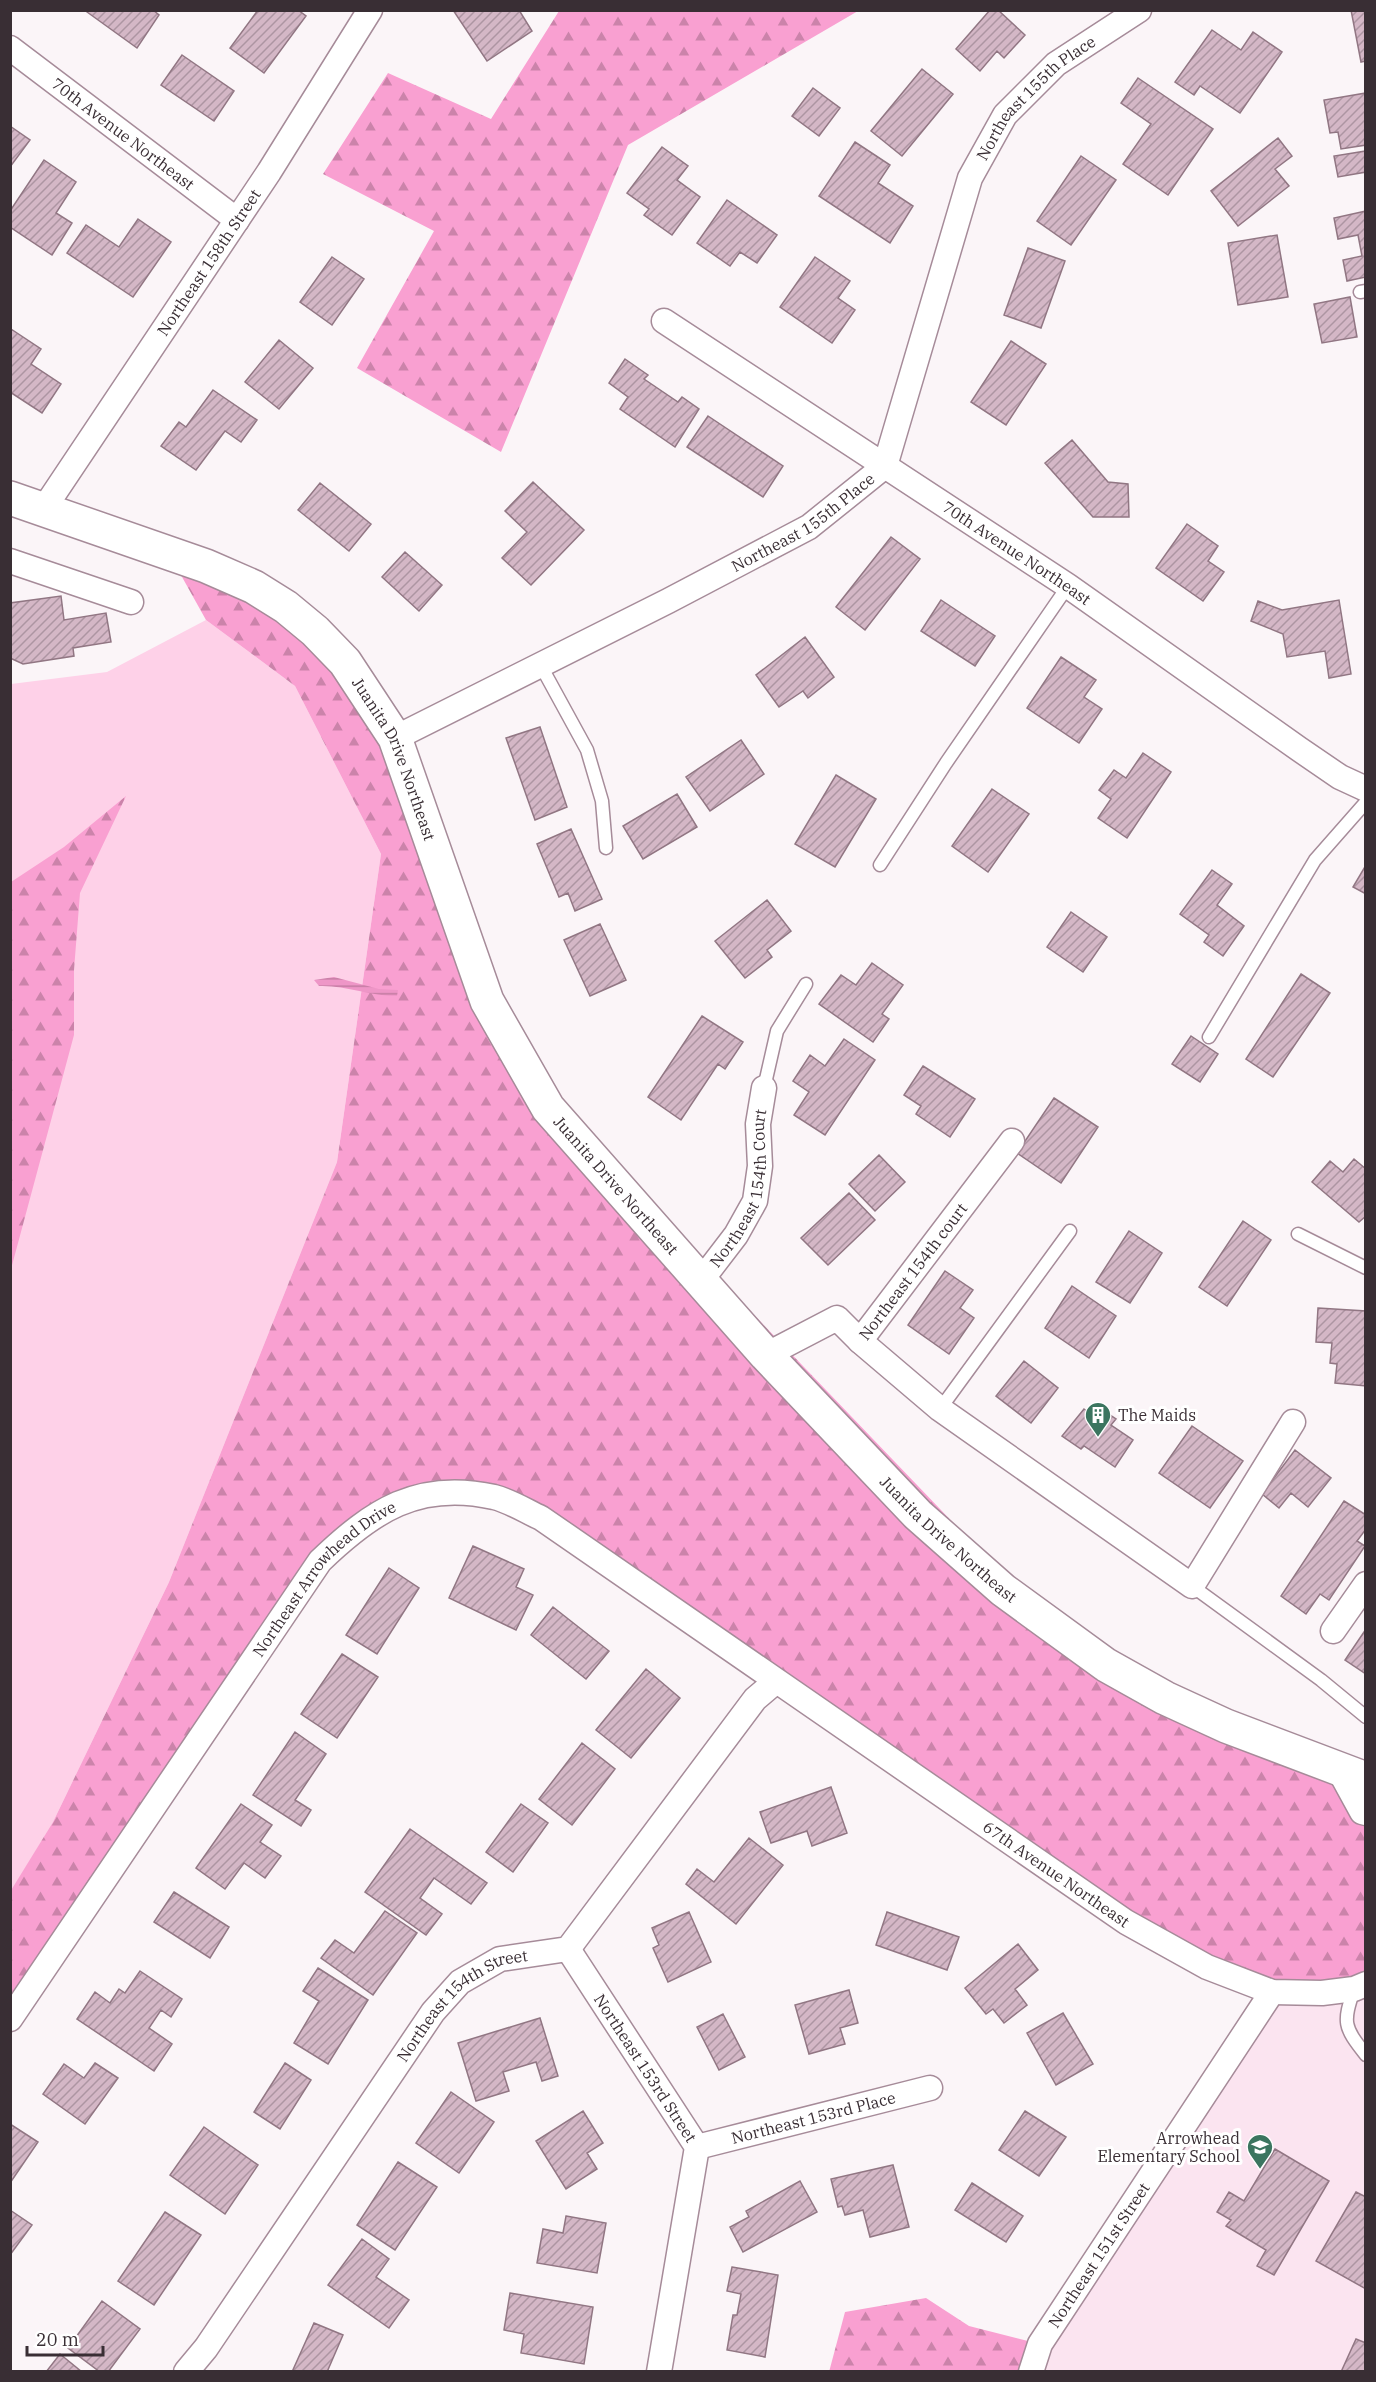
<svg xmlns="http://www.w3.org/2000/svg" width="1376" height="2382" viewBox="0 0 1376 2382" font-family="'IBM Plex Serif',serif">
	<defs>
		<pattern id="forest-firs" width="22" height="20" patternUnits="userSpaceOnUse" patternTransform="scale(1.5)"><rect width="22" height="20" fill="#f9a0d1"/><path d="M5 1l3.5 6h-7zM16 11l3.5 6h-7z" fill="#cb83aa"/></pattern>
		<pattern id="water-rules" width="6" height="5" patternUnits="userSpaceOnUse" patternTransform="scale(1.5)"><rect width="6" height="5" fill="#ee96c7"/><path d="M0 2.5h6" fill="none" stroke="#c27ba2"/></pattern>
		<pattern id="building-hatch" width="6" height="6" patternUnits="userSpaceOnUse" patternTransform="scale(1.5)"><rect width="6" height="6" fill="#d4b7c6"/><path d="M-1 1l2-2M0 6l6-6M5 7l2-2" fill="none" stroke="#ad95a2"/></pattern>
	</defs>
	<rect width="100%" height="100%" fill="#fbf5f8"/>
	<path fill="#fbe4f0" d="M1365,1984v387l-333,1 238,-384z"/>
	<path fill="#fed1e8" d="M206,620l89,66 86,168 -44,308 -168,420 -116,240 -42,70v-1208l96,-12z"/>
	<path fill="url(#forest-firs)" d="M559,11h299l-230,134 -127,307 -144,-84 77,-137 -111,-57 65,-101 103,46z
		M162,541l180,98 145,362 68,99 156,170 298,311 218,143 138,53v207l-43,9 -115,-26 -666,-449 -83,-27 -104,37 -343,491 -1,-127 43,-70 116,-240 168,-420 44,-308 -86,-168 -89,-66z
		M126,796l-46,97 -6,77v65l-63,234v-387l53,-35z
		M926,2298l43,28 71,18 -9,27 -202,1 16,-60z"/>
	<path fill="url(#water-rules)" d="M334,977l45,12 19,1 -1,6c-27,0 -52,-11 -78,-10l-5,-6z"/>
	<path fill="url(#building-hatch)" stroke="#917683" stroke-width="1.5" d="M89,10h64l6,5 -22,33 -50,-36z
		M258,10h40l8,6 -42,57 -34,-25z
		M453,10h66l13,21 -45,30z
		M990,10h8l27,25 -21,23 -7,-7 -17,20 -24,-22z
		M1351,10h15v51l-5,1z
		M1212,30l29,20 12,-18 29,20 -42,61 -40,-27 -6,9 -19,-13z
		M182,55l52,36 -20,30 -53,-36z
		M922,69l31,25 -51,62 -31,-25z
		M1138,78l75,51 -45,66 -45,-31 28,-40 -30,-21z
		M813,88l27,20 -21,28 -27,-20z
		M1366,93v52l-25,4 -3,-17 -8,1 -6,-33z
		M10,126l20,14 -20,27z
		M1278,138l14,18 -17,13 14,17 -51,40 -27,-35z
		M855,142l35,23 -12,18 35,23 -23,37 -71,-47z
		M662,147l26,19 -11,14 23,17 -28,38 -28,-20 5,-6 -22,-16z
		M1366,151v21l-28,5 -4,-21z
		M1081,156l35,24 -45,65 -34,-24z
		M44,160l32,22 -20,31 16,10 -20,32 -42,-28v-16z
		M727,200l50,35 -20,28 -17,-11 -10,14 -33,-23z
		M1366,211v66l-19,4 -4,-21 19,-4 -4,-21 -20,4 -4,-21z
		M138,219l33,23 -38,55 -66,-44 19,-28 33,22z
		M1277,235l11,62 -50,8 -10,-62z
		M1028,248l37,13 -24,67 -37,-13z
		M332,257l32,22 -32,46 -32,-23z
		M815,257l35,24 -12,17 17,12 -23,33 -52,-36z
		M1350,297l7,40 -35,6 -8,-39z
		M11,329l30,20 -10,15 30,20 -19,29 -32,-21z
		M279,340l34,28 -34,41 -34,-27z
		M1011,341l35,23 -40,61 -35,-23z
		M625,359l23,16 -4,4 34,23 4,-5 17,12 -24,38 -55,-38 8,-12 -19,-14z
		M213,390l44,30 -16,22 -16,-11 -29,39 -35,-24 18,-24 7,5z
		M708,416l75,50 -20,31 -76,-50z
		M1072,440l36,42 20,2 1,33h-36l-48,-54z
		M533,482l51,48 -53,55 -29,-27 25,-26 -22,-21z
		M320,483l51,41 -22,27 -51,-41z
		M1187,524l31,22 -10,15 16,11 -21,29 -47,-33z
		M891,537l29,22 -55,71 -29,-23z
		M405,552l37,33 -23,26 -37,-34z
		M61,596l3,24 42,-7 5,29 -38,6 1,8 -51,8 -13,-6v-55z
		M941,600l54,36 -20,30 -54,-35z
		M1339,600l12,74 -22,4 -4,-27 -38,6 -4,-23 -32,-13 7,-20 24,9z
		M805,637l29,40 -26,21 -5,-7 -24,16 -23,-32z
		M1061,657l35,23 -12,17 18,12 -23,34 -52,-35z
		M540,727l27,80 -32,13 -29,-82z
		M741,740l23,34 -54,37 -24,-34z
		M1143,753l28,19 -44,66 -29,-20 13,-19 -12,-9 15,-20 12,8z
		M836,775l40,24 -41,68 -40,-23z
		M992,789l37,25 -41,58 -36,-26z
		M677,794l20,33 -54,32 -20,-33z
		M571,829l31,70 -27,12 -7,-18 -9,4 -22,-53z
		M1366,865v29l-13,-7z
		M1212,870l20,14 -15,21 27,21 -21,30 -19,-14 5,-7 -29,-21z
		M767,900l24,31 -24,19 5,7 -27,21 -30,-37z
		M1071,912l36,25 -24,35 -36,-25z
		M600,924l26,56 -36,16 -26,-56z
		M872,963l31,22 -21,29 7,5 -16,23 -54,-38 22,-29 15,10z
		M1301,974l29,19 -57,84 -27,-18z
		M702,1016l41,26 -18,27 -7,-5 -37,56 -33,-23z
		M1191,1036l27,18 -18,28 -28,-18z
		M844,1039l31,21 -50,75 -31,-20 15,-23 -16,-11 17,-26 15,11z
		M923,1066l52,33 -25,38 -34,-23 5,-8 -17,-11z
		M1054,1098l44,29 -37,56 -44,-30z
		M879,1155l26,27 -30,29 -26,-27z
		M1354,1159l12,10v47l-7,6 -47,-40 18,-21 13,11z
		M849,1193l26,27 -47,45 -27,-27z
		M1243,1221l28,19 -44,66 -28,-19z
		M1129,1231l33,22 -32,50 -34,-21z
		M945,1271l28,19 -13,18 14,10 -25,36 -41,-29z
		M1072,1286l44,30 -27,42 -44,-30z
		M1318,1308l48,3v75l-31,-3 2,-19 -7,-1 2,-20 -16,-1z
		M1024,1361l34,27 -27,35 -35,-27z
		M1084,1409l14,10 6,-8 12,8 -5,6 22,15 -18,27 -31,-21 -3,3 -19,-13z
		M1192,1426l51,35 -33,47 -51,-35z
		M1295,1450l36,28 -23,29 -17,-14 -12,15 -17,-14z
		M1344,1501l22,14v14l-9,12 8,5 -36,54 -9,-6 -14,20 -25,-18z
		M473,1546l51,23 -8,18 17,8 -17,35 -67,-32z
		M389,1568l30,20 -42,66 -31,-19z
		M553,1607l56,44 -23,28 -55,-44z
		M1366,1629v45l-21,-14z
		M342,1654l36,23 -41,61 -36,-24z
		M646,1669l34,29 -49,60 -35,-28z
		M295,1732l31,22 -31,46 16,10 -10,16 -48,-31z
		M582,1743l33,26 -43,56 -33,-26z
		M831,1787l16,46 -35,13 -5,-15 -36,12 -11,-31z
		M241,1804l31,21 -12,17 21,14 -16,22 -21,-15 -19,26 -29,-21z
		M521,1804l27,19 -35,49 -27,-20z
		M410,1829l77,54 -16,21 -37,-26 -14,20 22,16 -16,21 -61,-43z
		M749,1838l34,27 -47,59 -50,-40 11,-15 17,13z
		M174,1892l55,35 -19,31 -56,-36z
		M385,1911l32,22 -44,62 -52,-37 14,-18 19,13z
		M689,1912l22,50 -43,20 -15,-34 6,-3 -7,-17z
		M887,1912l72,25 -12,33 -71,-25z
		M1018,1944l20,26 -23,19 12,16 -23,18 -11,-14 -7,5 -21,-26z
		M318,1968l50,32 -40,64 -34,-21 25,-42 -16,-10z
		M140,1971l42,28 -11,18 -10,-7 -12,18 23,16 -18,27 -77,-52 18,-27 15,11 9,-14 6,4z
		M849,1990l9,33 -18,5 5,16 -36,10 -14,-49z
		M1063,2013l30,51 -37,21 -29,-52z
		M723,2014l22,43 -26,13 -22,-43z
		M540,2018l18,58 -16,5 -6,-19 -33,10 6,19 -33,10 -18,-58z
		M95,2063l23,15 -33,46 -42,-30 21,-30 20,14z
		M285,2063l26,17 -31,49 -26,-17z
		M451,2092l43,30 -35,51 -43,-30z
		M583,2111l20,32 -16,10 10,16 -31,20 -30,-48z
		M1025,2111l41,26 -27,39 -40,-26z
		M10,2124l28,18 -28,41z
		M204,2127l54,38 -33,49 -55,-39z
		M1275,2149l54,32 -55,94 -17,-9 9,-16 -40,-24 5,-6 -14,-8 12,-20 15,9z
		M398,2162l39,25 -42,63 -38,-25z
		M893,2165l16,62 -39,10 -7,-27 -18,5 -3,-9 -4,1 -7,-28z
		M800,2181l17,31 -74,40 -13,-25 19,-10 -3,-6z
		M972,2183l51,33 -17,26 -51,-32z
		M1356,2192l10,5v92l-50,-28z
		M10,2210l22,15 -22,30z
		M165,2212l36,23 -47,70 -36,-24z
		M566,2216l40,7 -9,50 -60,-10 6,-34 20,4z
		M362,2239l27,20 -13,18 33,23 -20,28 -61,-43z
		M732,2267l46,8 -13,82 -38,-7 6,-35h4l4,-21 -14,-3z
		M510,2293l83,14 -9,57 -63,-11 3,-19 -20,-4z
		M102,2301l38,28 -32,43h-8l-32,-24z
		M314,2323l29,12 -16,37h-35z
		M1356,2339l10,4v29h-25z
		M60,2354l22,18h-36z"/>
	<g fill="none" stroke-linecap="round" stroke-linejoin="round">
		<g stroke="#a68b99" stroke-width="15">
			<path id="service" d="M1360,292l6,-1
				M541,666l46,84 15,51 4,47
				M880,865l66,-102 122,-177
				M1209,1037l106,-177 51,-58
				M764,1088l13,-57 29,-47
				M1298,1234l68,34
				M940,1409l130,-178
				M1192,1586l129,94 45,37
				M1354,1989c-11,34 -11,37 12,66"/>
		</g>
		<g stroke="#a68b99" stroke-width="27">
			<g id="minor">
				<path id="s1" d="M10,48l227,172"/>
				<path id="s2" d="M664,321l404,265 231,163 41,28 26,12"/>
				<path id="s3" d="M43,510l226,-338 101,-162"/>
				<path d="M10,561l121,41"/>
				<path id="s4" d="M395,738l273,-137 141,-74 76,-61 85,-288 35,-63 51,-51 83,-54"/>
				<path id="s5" d="M700,1282l36,-47 19,-34 5,-35 -2,-42 6,-36"/>
				<path d="M860,1341l80,68 252,177 101,-164"/>
				<path id="s6" d="M766,1355l71,-37 23,23 152,-200"/>
				<path d="M1333,1631l33,-47"/>
				<path d="M1339,1770l23,42 4,1"/>
				<path id="s7" d="M568,1949l129,198 -38,225"/>
				<path id="s8" d="M10,2019l310,-458c52,-50 98,-81 174,-64 16,4 32,14 47,21l585,404 81,45 65,25 50,1 32,-4 12,-5"/>
				<path id="s9" d="M697,2147l233,-59"/>
				<path id="s10" d="M186,2372l20,-24 227,-336 27,-30 40,-23 68,-10 187,-250 20,-17"/>
				<path id="s11" d="M1031,2372l9,-28 232,-352"/>
			</g>
		</g>
		<g stroke="#a68b99" stroke-width="36">
			<g id="secondary">
				<path id="s12" d="M10,498l196,68 48,21 32,20 29,24 30,31 50,76 92,263 61,107 218,247 152,160 85,75 103,75 59,33 61,28 140,53"/>
			</g>
		</g>
		<use href="#service" stroke="#fff" stroke-width="12"/>
		<use href="#minor" stroke="#fff" stroke-width="24"/>
		<use href="#secondary" stroke="#fff" stroke-width="33"/>
	</g>
	<defs>
		<g id="building-pin" transform="scale(1.35)"><path d="M0 17L-7.5 6A9.5 9.5 0 1 1 7.5 6Z" fill="#3b755f" stroke="#fff"/><path d="M-4-6H4V6H1V3H-1V6H-4ZM-2.5-4.3h1.7v1.8h-1.7ZM.8-4.3h1.7v1.8H.8ZM-2.5-1h1.7V.8h-1.7ZM.8-1h1.7V.8H.8Z" fill="#fff"/></g>
		<g id="school-pin" transform="scale(1.35)"><path d="M0 17L-7.5 6A9.5 9.5 0 1 1 7.5 6Z" fill="#3b755f" stroke="#fff"/><path d="M0-5L7-2L0 1L-7-2ZM-4 1L0 2.5L4 1V4Q0 6-4 4Z" fill="#fff"/></g>
	</defs>
	<g fill-rule="evenodd">
		<use href="#building-pin" x="1098" y="1415"/>
		<use href="#school-pin" x="1260" y="2147"/>
	</g>
	<g text-anchor="middle" dominant-baseline="central" stroke-width="6" stroke-linejoin="round" paint-order="stroke">
		<g font-size="16" fill="#392e34" stroke="#fff">
			<text stroke="none"><textPath href="#s4" startOffset="968">Northeast 155th Place</textPath></text>
			<text stroke="none"><textPath href="#s1" startOffset="142">70th Avenue Northeast</textPath></text>
			<text stroke="none"><textPath href="#s3" startOffset="298">Northeast 158th Street</textPath></text>
			<text stroke="none"><textPath href="#s4" startOffset="462">Northeast 155th Place</textPath></text>
			<text stroke="none"><textPath href="#s2" startOffset="422">70th Avenue Northeast</textPath></text>
			<text stroke="none"><textPath href="#s12" startOffset="488">Juanita Drive Northeast</textPath></text>
			<text stroke="none"><textPath href="#s12" startOffset="974">Juanita Drive Northeast</textPath></text>
			<text stroke="none"><textPath href="#s5" startOffset="106">Northeast 154th Court</textPath></text>
			<text stroke="none"><textPath href="#s6" startOffset="200">Northeast 154th court</textPath></text>
			<text stroke="none"><textPath href="#s12" startOffset="1460">Juanita Drive Northeast</textPath></text>
			<text stroke="none"><textPath href="#s8" startOffset="543">Northeast Arrowhead Drive</textPath></text>
			<text stroke="none"><textPath href="#s8" startOffset="1426">67th Avenue Northeast</textPath></text>
			<text stroke="none"><textPath href="#s10" startOffset="465">Northeast 154th Street</textPath></text>
			<text stroke="none"><textPath href="#s7" startOffset="142">Northeast 153rd Street</textPath></text>
			<text stroke="none"><textPath href="#s9" startOffset="120">Northeast 153rd Place</textPath></text>
			<text stroke="none"><textPath href="#s11" startOffset="136">Northeast 151st Street</textPath></text>
		</g>
		<g font-size="16" fill="#392e34" stroke="#fff" text-anchor="start">
			<text x="1118" y="1415">The Maids</text>
			<text x="1240" y="2138" text-anchor="end">Arrowhead<tspan x="1240" dy="18">Elementary School</tspan></text>
		</g>
	</g>
	<rect width="1376" height="2382" fill="none" stroke="#392e34" stroke-width="24"/>
	<path d="M27 2346v9h76v-9" fill="none" stroke="#392e34" stroke-width="3"/>
	<text x="36" y="2346" font-size="18" fill="#392e34" stroke="#ffffff" stroke-width="4.5" paint-order="stroke">20 m</text>
</svg>
